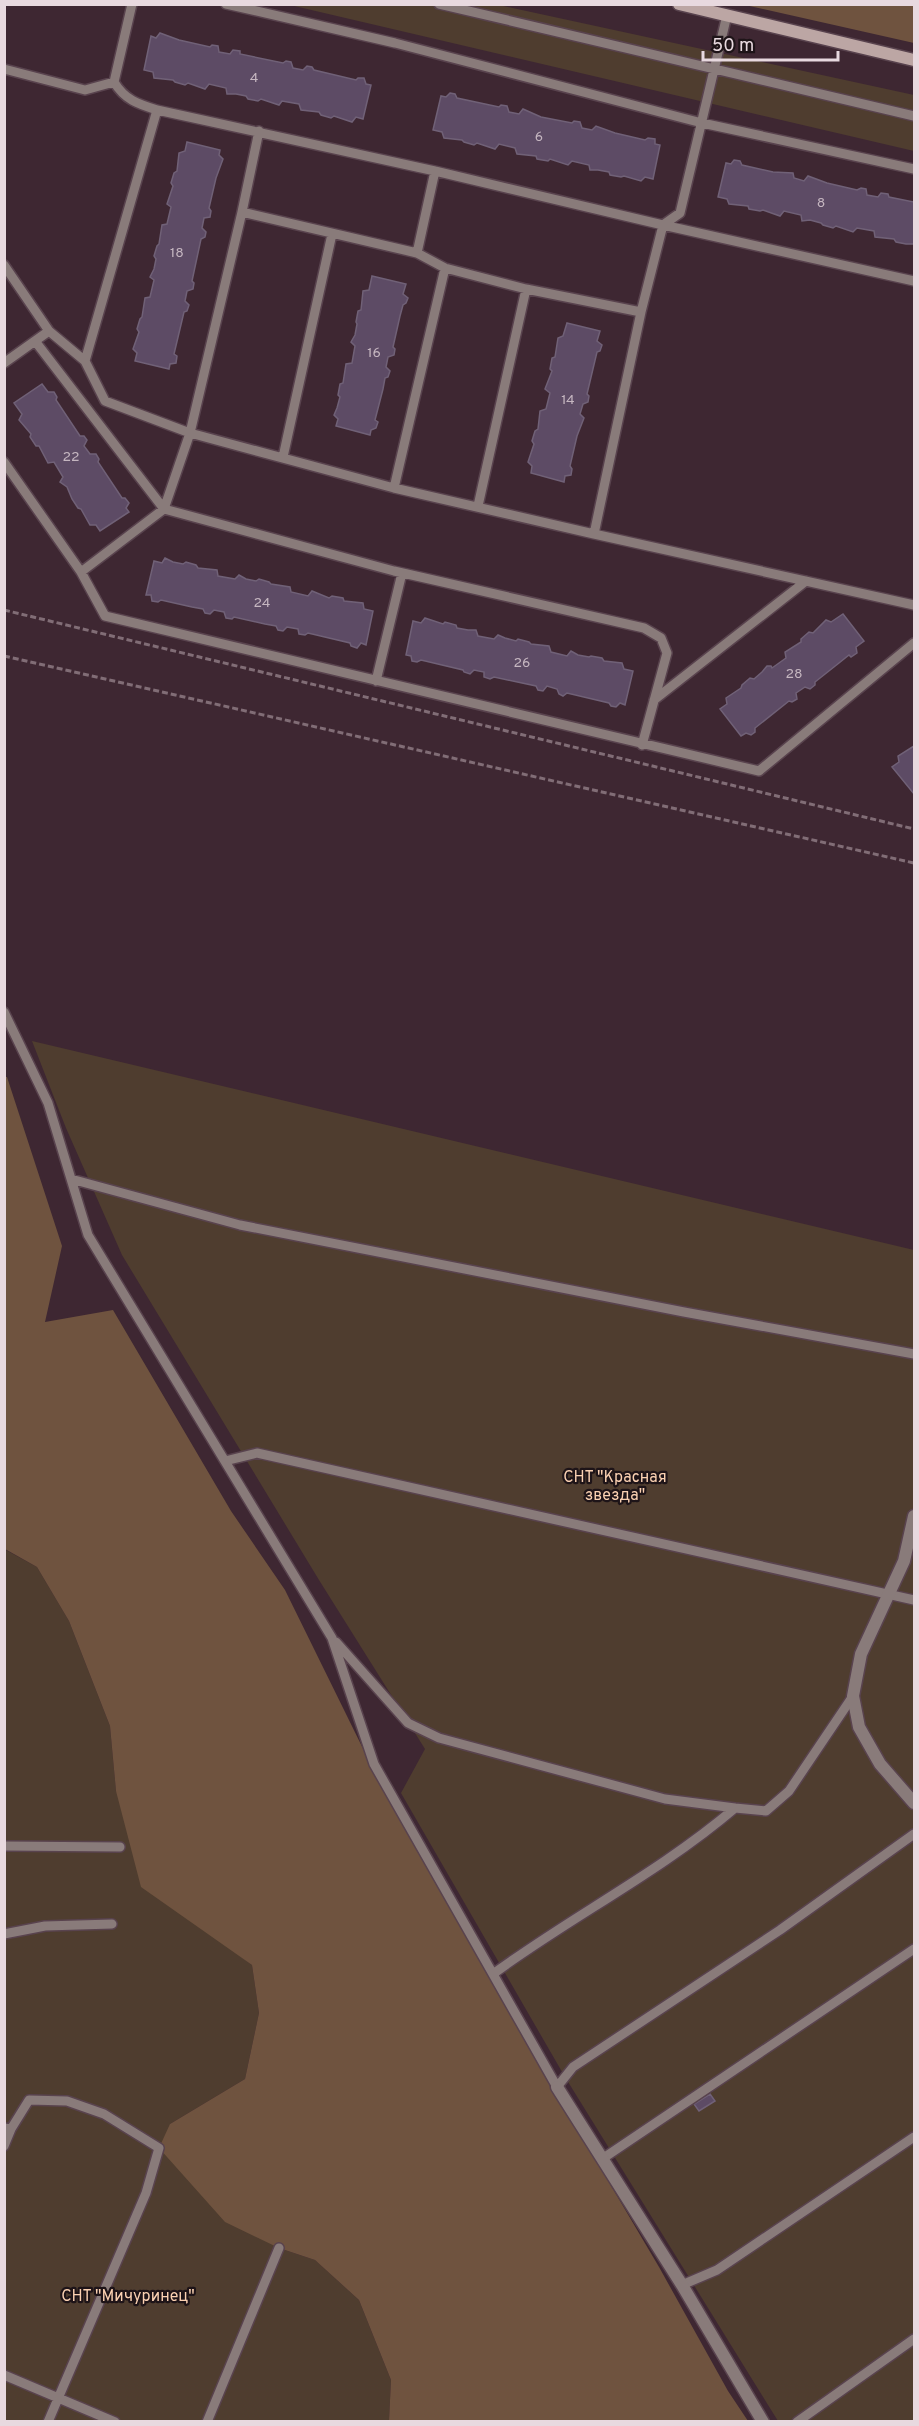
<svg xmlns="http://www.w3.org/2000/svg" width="919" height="2426" viewBox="0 0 919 2426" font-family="Overpass,sans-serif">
	<rect width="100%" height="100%" fill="#3e2732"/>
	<path fill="#4f3d2f" d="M290,5h209l415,90v56z
		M32,1041l882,209v1171h-136l-213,-344 -164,-284 24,-44 -106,-169 -197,-325 -56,-127z
		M4,1549l33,18 32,54 41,105 6,65 118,160 18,14 7,48 -14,66 -75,45 109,124 36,12 44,40 32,80 -2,41h-384z"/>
	<path fill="#6f533f" d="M745,5h169v38z
		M4,1077h3l55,169 -17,76 68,-12 118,201 54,79 91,185 46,83 90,160 147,249 69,124 20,30h-359l2,-41 -32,-80 -44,-40 -36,-12 -54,-26 -66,-74 11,-24 75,-45 14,-66 -7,-48 -111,-78 -25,-96 -6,-65 -41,-105 -32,-54 -32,-18z"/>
	<path fill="#5d4b65" stroke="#706177" stroke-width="1.5" d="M160,33l19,7 31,7 2,-2 6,1 1,6 11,2 3,-4 7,1v3l43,9 3,-2 5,1 2,6 10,2 4,-4 5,1 2,3 42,10 2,-2h6l2,6 5,1 -8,34 -7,-2 -4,5 -18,-6 -3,2 -10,-3 -2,-3 -18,-2 -2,-6 -17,-3 -3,4 -18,-6 -3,2 -10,-2 -2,-3 -10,-2h-9l-1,-6 -17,-4 -4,5 -17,-6 -3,2 -10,-3 -2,-2 -19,-2 -1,-6 -9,-2 7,-34 5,2z
		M450,93l5,1 2,4 42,9 2,-2 6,1 2,6 10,2 4,-5 18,8 31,6 2,-2 6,1 2,6 10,2 4,-4 19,7 30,7 3,-2 7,1v5l5,1 -7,34 -8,-2 -4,4 -17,-5 -3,1 -11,-2 -1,-3 -11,-2h-8l-1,-5 -17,-4 -4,4 -18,-6 -2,2 -11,-2 -1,-3 -19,-2 -2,-6 -16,-4 -4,5 -18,-6 -3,2 -10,-3 -2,-2 -18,-2 -2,-6 -9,-2 8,-34 5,1z
		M187,142l33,8 -1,5 4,4 -7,19 -7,30 2,3 -1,6 -6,1 -2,10 4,4 -1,5 -4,2 -9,42 2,2 -1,6 -6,2 -2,10 4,4 -2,6 -3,1 -10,42 3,2 -1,7 -6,1 -1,5 -34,-8 2,-8 -4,-4 6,-17 -2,-3 3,-10 2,-2 3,-19 5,-1 4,-17 -4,-3 4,-8 2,-10 -2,-3 3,-10 2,-2 3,-19 5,-1 4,-17 -4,-3 6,-18 -2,-3 3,-10 3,-2 2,-18 6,-2z
		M734,160l6,1 2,4 31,7 20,1 1,5 10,3 4,-5 19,7 30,7 4,-2 5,1 1,6 11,2 3,-4 7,1 1,3 25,5v42h-8l-10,-2 -2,-3 -19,-2 -1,-6 -17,-3 -4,4 -17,-6 -3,2 -10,-3 -2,-2 -11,-3 -8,1 -1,-6 -17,-4 -4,5 -17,-6 -3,1 -11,-2 -1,-3 -19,-2 -2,-5 -9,-2 8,-34 5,1z
		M372,276l34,8 -3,10 5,4 -2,5 -3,2 -3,11 -7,31 2,2 -1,6 -6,2 -2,10 4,4 -2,6 -3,1 -2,11 -8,31 3,2 -2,6 -5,2 -1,5 -34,-9 2,-7 -4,-4 3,-7 3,-11 -2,-2 2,-11 3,-1 3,-19 6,-1 3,-17 -4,-4 4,-7 2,-11 -1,-2 2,-11 3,-1 2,-19 6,-1z
		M567,323l33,8 -3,10 5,4 -2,6 -3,1 -10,42 2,2 -1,6 -5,2 -3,10 4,4 -7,18 -7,30 2,3 -1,6 -6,1 -1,6 -33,-9 1,-7 -4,-4 6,-18 -2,-3 3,-10 3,-2 2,-18 6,-2 4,-16 -5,-4 7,-18 -2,-2 2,-11 3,-1 3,-19 5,-2z
		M42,384l6,8h6l3,5 -1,3 24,36h4l3,4 -3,6 6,8h6l3,5 -1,3 24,36h3l4,5 -3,5 3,4 -29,19 -4,-6h-6l-9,-16 -3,-1 -6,-9 -5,-12 -7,-5 3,-5 -9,-15 -6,1 -9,-17h-3l-6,-9 1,-3 -12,-14 3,-6 -8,-11z
		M165,558l8,4 10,2 3,-2 10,3 2,3 19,2 1,6 17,3 4,-4 7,4 10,2 3,-2 10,3 2,2 19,3 1,5 17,4 4,-5 17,7 3,-2 11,2 1,3 19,2 1,6 9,2 -7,34 -5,-2 -4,5 -6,-2 -1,-3 -42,-10 -3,2 -6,-1 -1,-5 -11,-2 -4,4 -5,-1 -2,-4 -11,-2 -31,-7 -2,2 -6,-1 -2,-6 -10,-2 -4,4 -5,-1 -2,-4 -11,-2 -31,-7 -3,2 -6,-1 -1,-6h-5l8,-34 8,2z
		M843,614l21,27 -8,6 1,6 -6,4 -2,-2 -10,8 -24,19v3l-5,4 -5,-2 -9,6 1,6 -5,3 -3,-1 -34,27v4l-4,3 -5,-2 -5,3 -21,-27 7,-5 -1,-6 15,-10 1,-3 8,-7 4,1 8,-7 5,-6h4l1,2 14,-10 -1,-6 16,-10v-3l8,-7 4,1 13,-13 5,2z
		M425,618l18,6 2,-2 11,3 1,3 11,2h8l2,6 16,3 4,-4 7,3 11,3 2,-2 11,3 2,2 18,2 2,6 16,4 4,-5 7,4 11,2 2,-1 11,2 2,3 18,2 2,6 9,2 -8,34 -5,-2 -4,4 -5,-1 -2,-3 -42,-10 -4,3 -4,-2 -2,-5 -10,-3 -4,5 -5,-1 -2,-4 -42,-9 -4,2 -6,-2v-5l-10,-2 -4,4 -6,-2 -1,-2 -42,-10 -4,2 -5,-1 -1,-5 -5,-1 7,-34 8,2z
		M914,743v51l-22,-27 7,-5 -1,-6 16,-10z
		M710,2094l5,7 -16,10 -5,-7z"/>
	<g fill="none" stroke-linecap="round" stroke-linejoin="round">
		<g stroke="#59434e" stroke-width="12">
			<path id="lane" d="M132,4l-18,78c11,18 24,22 43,28
				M226,4l169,39 307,80 212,46
				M439,4l475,112
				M727,15l-47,198 -17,12 -22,87 -47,222 -200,-46 -204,-55 -85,-32 -20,-40 72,-251 278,61 228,54 251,56
				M4,69l81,21 29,-8
				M242,212l17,-81
				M417,253l18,-82
				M4,265l45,66
				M35,341l129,168 230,62 250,57 17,10 6,15 -25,92
				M4,363l45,-32 36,30
				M283,457l49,-223
				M4,462l77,110 83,-63 26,-76 52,-221 175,41 28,15 81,21 115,23
				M394,488l51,-220
				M478,506l48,-217
				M594,534l320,71
				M81,572l24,44 654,155 155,-128
				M376,681l26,-108
				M654,700l152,-119
				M4,1012l44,91 40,132 244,403 42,126 183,323 16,-20 207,-137 134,-96
				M71,1179l169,46 444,87 230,42
				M225,1461l32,-8 657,147
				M336,1642l72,81 31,15 226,61 70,9
				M4,1846l116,1
				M4,1934l41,-8 67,-2
				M493,1974c79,-58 167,-102 242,-166l31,3 23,-20 64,-95
				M4,2128l7,1 18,-29 38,1 37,13 55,34 -13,45 -98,229
				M4,2146l7,-17
				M602,2159l312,-210
				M682,2285l35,-15 197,-133
				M4,2375l111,47
				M207,2422l72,-174
				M797,2422l117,-83"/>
		</g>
		<g stroke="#59434e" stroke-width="15">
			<path id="street" d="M914,1516l-10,45 -43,93 -8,42 6,31 21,37 34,39
				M557,2087l125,198 81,137"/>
		</g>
		<g stroke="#59434e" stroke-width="15">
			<path id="secondary" d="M679,4l235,56"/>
		</g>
		<path stroke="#816d76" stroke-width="3" stroke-dasharray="6 3" stroke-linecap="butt" d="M4,610l910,219
			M4,656l910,207"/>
		<use href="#lane" stroke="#897b7a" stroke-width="9"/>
		<use href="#street" stroke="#897b7a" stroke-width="12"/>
		<use href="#secondary" stroke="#bca6a4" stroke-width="12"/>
	</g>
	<g text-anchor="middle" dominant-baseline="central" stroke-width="4.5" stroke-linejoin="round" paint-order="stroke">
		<g font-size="14" fill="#c5b6c0">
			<text x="254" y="78">4</text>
			<text x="539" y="137">6</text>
			<text x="821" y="203">8</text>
			<text x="177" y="253">18</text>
			<text x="374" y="353">16</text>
			<text x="568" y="400">14</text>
			<text x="71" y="457">22</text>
			<text x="262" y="603">24</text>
			<text x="522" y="663">26</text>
			<text x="794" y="674">28</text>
		</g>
		<g font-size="16" fill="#fbd1b2" stroke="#1e1418">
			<text x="615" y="1478">СНТ "Красная<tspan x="615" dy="18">звезда"</tspan></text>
			<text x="128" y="2297">СНТ "Мичуринец"</text>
		</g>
	</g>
	<rect width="919" height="2426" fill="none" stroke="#e8d9df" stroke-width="12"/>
	<path d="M703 51v9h135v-9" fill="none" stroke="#e8d9df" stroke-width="3"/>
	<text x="712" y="51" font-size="18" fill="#e8d9df" stroke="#1e1418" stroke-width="4.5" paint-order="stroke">50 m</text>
</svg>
